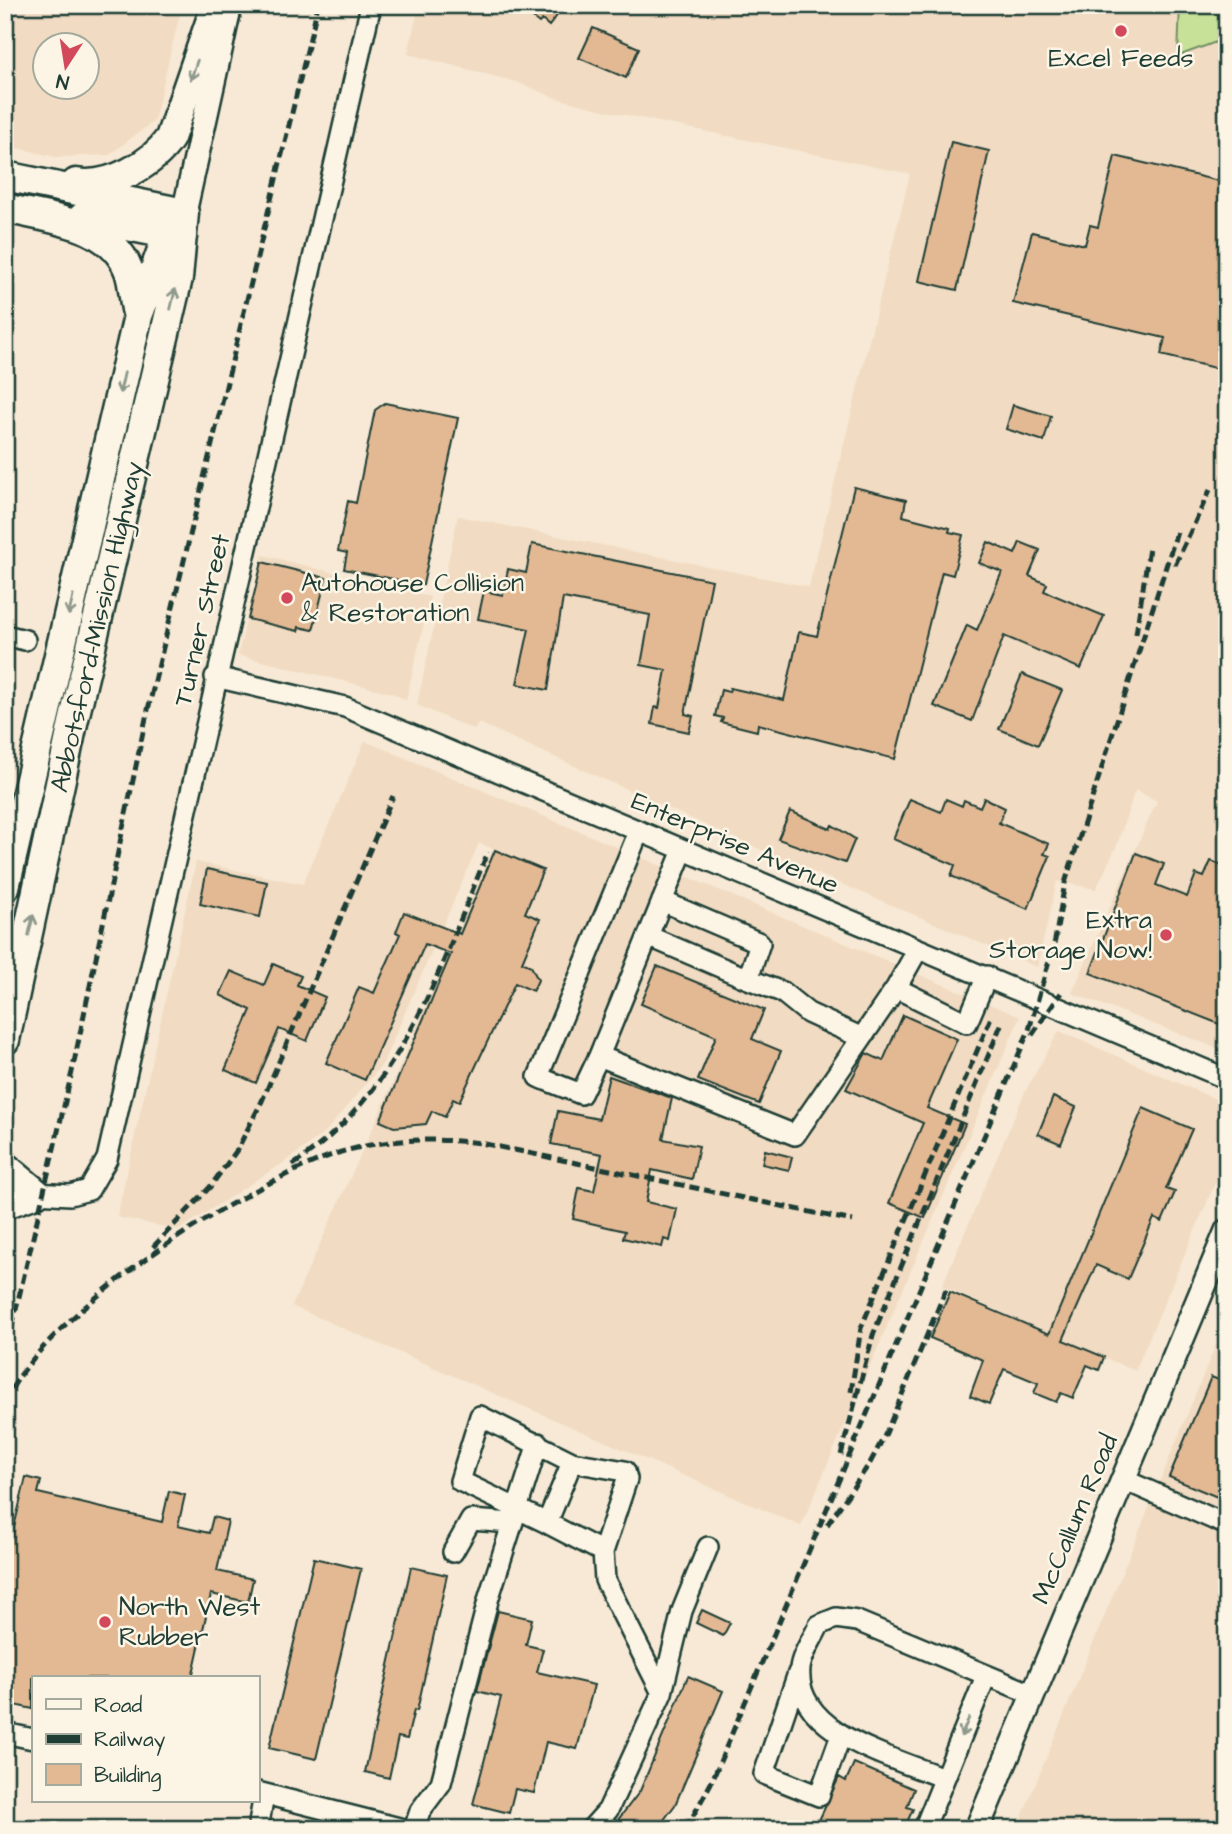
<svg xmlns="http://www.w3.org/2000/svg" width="1232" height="1834" viewBox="0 0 1232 1834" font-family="'Architects Daughter',sans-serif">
	<rect width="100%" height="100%" fill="#f7e9d5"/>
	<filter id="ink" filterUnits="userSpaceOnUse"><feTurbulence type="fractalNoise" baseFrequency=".0143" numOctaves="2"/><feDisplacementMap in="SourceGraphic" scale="14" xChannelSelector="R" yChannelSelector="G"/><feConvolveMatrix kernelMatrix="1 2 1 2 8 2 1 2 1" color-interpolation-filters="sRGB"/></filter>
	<g filter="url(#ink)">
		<path fill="#f1dbc2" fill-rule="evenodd" d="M5,5h177l-28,116 -45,34 -53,2 -51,-12zM46,46h42v42h-42z
			M419,5h761l-2,50 49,-17v1014l-155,-59 85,-192 -22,-11 -18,55 -21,44 -39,-8 -20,86 -287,-122 -271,-122 -5,7 -57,-25 41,-189 351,71 101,-413 -303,-63 -51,-13 -39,-16 -109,-28z
			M263,555l167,42 -24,103 -14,-7 -154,-38z
			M365,741l655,276 -219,509 -509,-220 93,-205 108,-252 -14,-6 -97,222 -56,66 -34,26 -113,73 -62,-13 79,-355 107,22z
			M1059,1031l156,68 12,11v45l-92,216 -193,-85 83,-194z
			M1227,1319v510h-210l200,-487z"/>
		<path fill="#c7e298" stroke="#739066" stroke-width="2" d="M1180,5h47v33l-49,18z"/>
		<path fill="#e3b994" stroke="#1f3d34" stroke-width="2" d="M517,5h48l-16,21 -7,-6 -3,3z
			M593,28l46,20 -13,30 -47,-20z
			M951,142l38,9 -32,139 -38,-9z
			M1115,156l112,27v188l-66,-16 4,-17 -152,-35 19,-71 53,13 5,-20 8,2z
			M385,403l73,15 -35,167 -79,-16 3,-16 -9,-2 10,-50 8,2 19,-93z
			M1013,405l38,11 -7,25 -38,-12z
			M854,487l52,13 -3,16 47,12 -1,4 14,3 -10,40 -11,-3 -47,187 -137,-35 -1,7 -36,-9 2,-4 -8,-2 6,-26 8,2 1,-4 54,12 15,-68 18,4z
			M988,542l27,12 5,-12 20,8 -11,26 18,8 -3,7 60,25 -23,53 -77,-33 -32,85 -38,-15 33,-81 10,5 25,-58 -23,-9z
			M532,544l180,36 -27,134 8,2 -4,16 -37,-8 3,-17 4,1 7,-38 -25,-5 9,-50 -87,-17 -15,92 -31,-6 12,-55 -51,-10 6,-28 19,4 5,-26 18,4z
			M262,562l64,16 -13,52 -14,-3 -1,4 -50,-12z
			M1022,674l40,16 -24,55 -39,-16z
			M984,798l21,10 -6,15 50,21 -5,10 6,2 -22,53 -77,-33 4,-11 -62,-26 17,-40 31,13 5,-13 16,7 2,-6 16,7z
			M790,811l40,18 2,-4 23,14 -10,24 -67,-24z
			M495,850l48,20 -18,43 15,6 -18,43 9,4 7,14 -5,11 -18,-8 -56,119 -6,-3 -8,18 -13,-6 -6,13 -32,3 -14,-6 71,-167 -26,-10 -60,136 -39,-17 33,-76 15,6 26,-59 -4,-2 8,-20 56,22z
			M1136,853l28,11 -8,21 31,12 9,-23 8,3 7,-16 16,6v160l-137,-54z
			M207,869l60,13 -7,35 -60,-13z
			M273,964l28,12 -4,9 28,12 -18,44 -28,-12 -23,54 -31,-13 26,-60 -31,-15 11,-24 33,14z
			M657,966l107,44 -12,29 29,12 -22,53 -61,-24 18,-44 -75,-32z
			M903,1015l54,24 -30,69 38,16 -40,94 -36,-15 34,-80 -77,-34 20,-36 17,8z
			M609,1076l63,22 -9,41 36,7 -7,33 -40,-9 -6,32 31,7 -7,32 -6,-2 -2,8 -39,-9 2,-7 -52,-12 6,-31 15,3 8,-37 -51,-10 7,-33 41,8z
			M1053,1097l23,10 -15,37 -23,-10z
			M1143,1108l49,21 -26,60 9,3 -13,30 -8,-4 -26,61 -32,-14 -33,75 41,17 -5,13 -12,-5 -14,33 -12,-5 -5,9 -22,-9 4,-10 -34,-14 -15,35 -19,-8 13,-36 -53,-22 20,-46 99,42z
			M765,1150l27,7 -3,13 -27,-6z
			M1211,1377l16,6v118l-58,-24z
			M26,1477l15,4 -3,12 124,29 7,-31 16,4 -7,31 31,7 4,-16 15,4 -11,50 36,8 -5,23 -37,-8 -19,84h-159v31l-28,-6v-138z
			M314,1558l47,11 -45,190 -47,-11z
			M411,1567l36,8 -30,136 -3,-1 -7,29 -9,-2 -9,41 -24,-6z
			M702,1610l28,13 -7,13 -27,-13z
			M498,1611l34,8 -6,26 17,4 -6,23 57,13 -17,64 -31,-7 -12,51 -19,-4 -6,24 -36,-9 28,-107 -24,-6z
			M688,1676l35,15 -48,114 -18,24h-46l29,-38z
			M854,1763l60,26 -7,18 6,2 -9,20h-89l24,-52 7,4z"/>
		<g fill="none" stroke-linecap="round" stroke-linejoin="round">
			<g stroke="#1f3d34" stroke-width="24">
				<path id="minor" d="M5,635l20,5
					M215,677l130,30 882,372
					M683,850l-84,206 196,79 101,-147 22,-39
					M648,936l100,43 12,-36 -98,-42
					M748,979l34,13 26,21 52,24
					M896,988l71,35 20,-47
					M599,1056l-18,38 -43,-17 101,-246
					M36,1193l34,2 19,-5 18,-31 264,-1154
					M480,1416l92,46 -25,61 -87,-42z
					M1122,1479l105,46
					M547,1523l56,29 24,-73 -2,-8 -53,-9
					M453,1552l18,-32 41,3
					M798,1673l-34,101 55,22 22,-61
					M662,1693l20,-82 26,-64
					M5,1733l28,6
					M943,1778c-47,-20 -149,-44 -143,-109 1,-14 14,-32 19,-44l17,-7 21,3 175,73
					M257,1792l146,37
					M258,1829l6,-35
					M414,1829l6,-18 21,-28 48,-186 49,-154
					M591,1829l17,-19 54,-117 -57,-113 -2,-28
					M924,1829l62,-153"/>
			</g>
			<g stroke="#1f3d34" stroke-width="28">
				<path id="major" d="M184,213l46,-208
					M977,1829l250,-598"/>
			</g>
			<g stroke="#1f3d34" stroke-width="33">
				<path id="highway" d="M5,176l179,37 -6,65 -105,445 -68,317
					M76,183c33,6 77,-19 94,-45l46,-133
					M5,208c44,11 106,14 124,63 5,14 4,28 8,42
					M83,217l99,20
					M5,887l133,-571 37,-102
					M5,1167l31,26
					M5,1204l31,-11"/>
			</g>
			<use href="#minor" stroke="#fcf5e5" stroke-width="19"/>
			<use href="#major" stroke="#fcf5e5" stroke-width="23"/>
			<use href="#highway" stroke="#fcf5e5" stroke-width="28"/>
			<path stroke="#1f3d34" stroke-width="5" stroke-dasharray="10 5" stroke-linecap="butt" d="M1175,565l35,-75
				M1136,634l13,-86
				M1032,1035l29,-42
				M293,1165c112,-76 145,-194 195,-313
				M153,1247l57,-60 27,-37 25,-49 131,-305
				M5,1356l67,-284 74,-354 172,-713
				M851,1392l10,-64 131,-313
				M5,1402c40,-91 240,-218 333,-249 48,-15 94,-15 143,-10l372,78
				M841,1455l32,-120 130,-315
				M827,1525l43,-62 16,-30 61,-146
				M686,1829l25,-46 318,-753 26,-90 10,-57 112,-351"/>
		</g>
		<defs><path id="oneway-shaft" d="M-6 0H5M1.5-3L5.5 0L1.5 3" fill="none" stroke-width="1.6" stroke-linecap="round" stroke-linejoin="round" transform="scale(1.75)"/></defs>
		<g stroke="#8e998c">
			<use href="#oneway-shaft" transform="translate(194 70) rotate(109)"/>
			<use href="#oneway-shaft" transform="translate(173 299) rotate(-77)"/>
			<use href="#oneway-shaft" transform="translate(122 383) rotate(103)"/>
			<use href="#oneway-shaft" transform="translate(71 605) rotate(103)"/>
			<use href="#oneway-shaft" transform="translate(31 925) rotate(-77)"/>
			<use href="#oneway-shaft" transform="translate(965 1727) rotate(113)"/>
		</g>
	</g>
	<g fill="#d1495b" stroke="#fcf5e5" stroke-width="2.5">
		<circle cx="1121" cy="31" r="7"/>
		<circle cx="287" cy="598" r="7"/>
		<circle cx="1166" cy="935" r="7"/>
		<circle cx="105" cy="1622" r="7"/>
	</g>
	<g text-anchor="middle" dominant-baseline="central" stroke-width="5" stroke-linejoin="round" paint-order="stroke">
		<g font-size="26" fill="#1f3d34" stroke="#fcf5e5" text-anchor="start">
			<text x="1121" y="58" text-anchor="middle">Excel Feeds</text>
			<text x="301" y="583">Autohouse Collision<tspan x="301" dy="30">&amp; Restoration</tspan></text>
			<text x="1152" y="920" text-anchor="end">Extra<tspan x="1152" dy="30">Storage Now!</tspan></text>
			<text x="119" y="1607">North West<tspan x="119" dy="30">Rubber</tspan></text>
		</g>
		<g font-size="26" fill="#1f3d34" stroke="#fcf5e5">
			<text transform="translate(202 620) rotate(-77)">Turner Street</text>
			<text transform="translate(97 627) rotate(-77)">Abbotsford-Mission Highway</text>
			<text transform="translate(735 843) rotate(23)">Enterprise Avenue</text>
			<text transform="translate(1075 1519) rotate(-67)">McCallum Road</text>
		</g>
	</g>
	<rect width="1232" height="1834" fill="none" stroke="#fcf5e5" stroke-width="28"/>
	<rect x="14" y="14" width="1204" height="1806" fill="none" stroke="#1f3d34" stroke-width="2.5" filter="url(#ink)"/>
	<rect x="32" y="1676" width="228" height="126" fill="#fcf5e5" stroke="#a4ab9e" stroke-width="2"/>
	<rect x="46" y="1699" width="35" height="10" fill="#fcf5e5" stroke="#a4ab9e" stroke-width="2"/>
	<text x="94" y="1712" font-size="21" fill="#1f3d34">Road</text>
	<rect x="46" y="1734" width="35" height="10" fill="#1f3d34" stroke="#a4ab9e" stroke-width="2"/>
	<text x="94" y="1746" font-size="21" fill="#1f3d34">Railway</text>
	<rect x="46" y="1764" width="35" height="21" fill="#e3b994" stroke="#a4ab9e" stroke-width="2"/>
	<text x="94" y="1782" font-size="21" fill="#1f3d34">Building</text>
	<g transform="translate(66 66) rotate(192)"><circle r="33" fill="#fcf5e5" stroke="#a4ab9e" stroke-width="2"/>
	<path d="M0-5L12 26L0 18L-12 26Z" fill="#d1495b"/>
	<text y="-10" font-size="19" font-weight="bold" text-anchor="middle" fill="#1f3d34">N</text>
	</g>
</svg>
